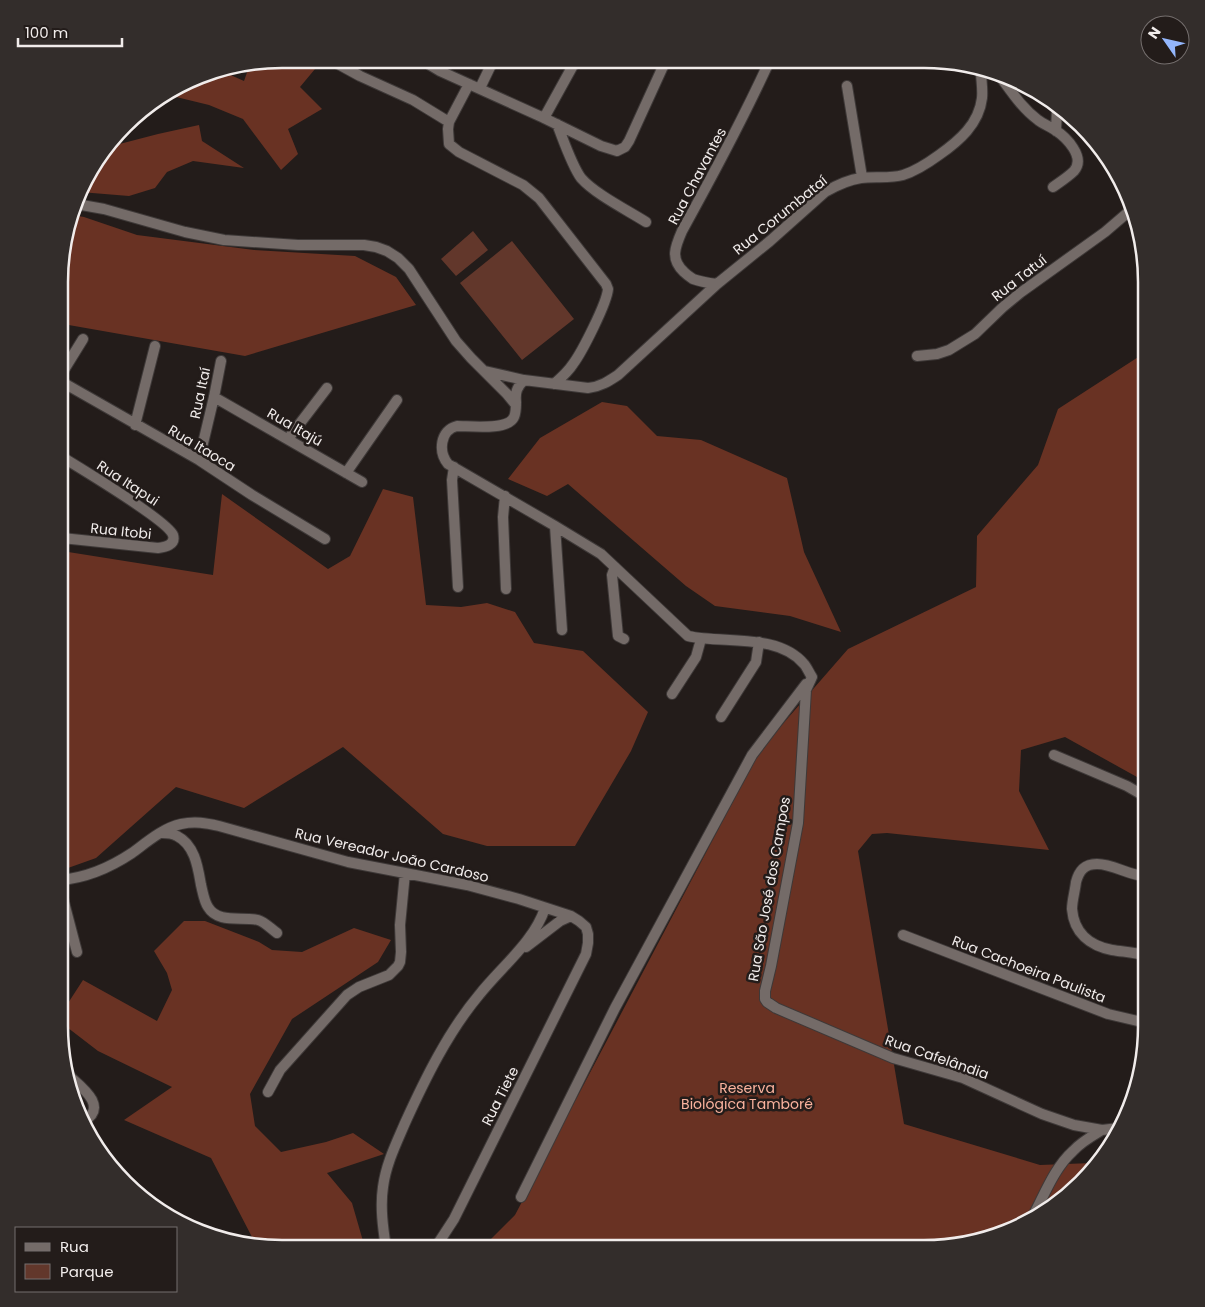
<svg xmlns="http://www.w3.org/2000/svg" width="1205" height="1307" viewBox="0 0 1205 1307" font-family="Poppins,sans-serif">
	<rect width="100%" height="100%" fill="#231c1a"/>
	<path fill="#62372b" d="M473,231l15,19 -32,26 -15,-17z
		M512,241l62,78 -52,41 -62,-77z"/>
	<path fill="#693223" d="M282,59h29l4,10 -15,18 22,22 -34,20 10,25 -17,16 -38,-51 -34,-14 -41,-10 42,-24 7,-2 27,12 6,-17z
		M199,125l3,16 42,27 -51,-7 -26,11 -12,16 -26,8 -49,-4 8,-22 20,-23 50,-13z
		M72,215l12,2 53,18 117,15 101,6 41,21 20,28 -171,51 -182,-32v-86z
		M1146,352v430l-81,-45 -44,13 -2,41 30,59 -162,-17 -15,1 -14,17 46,273 136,41 52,-2 -45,48 -52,26 -57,11h-87l-5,-5 -58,4 -1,1h-305l33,-33 245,-465 88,-101 128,-62 1,-51 61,-71 20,-56z
		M602,402l25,4 30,30 44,4 86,38 17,74 37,80 -51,-16 -75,-10 -29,-20 -118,-102 -21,12 -39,-17 32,-41z
		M383,489l30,8 13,108 35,2 26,-4 28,9 19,31 49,8 65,61 -17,39 -56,95h-88l-44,-12 -100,-87 -99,61 -68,-21 -80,71 -28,10 -8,-14 2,-303 151,24 9,-81 106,75 22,-13z
		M184,921h21l54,21 13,8 30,2 52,-24 37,12 -13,22 -86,57 -42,75 5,32 26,26 45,-10 27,-9 31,21 -57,19 25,30 13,45h-86l-27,-11 -41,-79 -87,-38 48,-33 -74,-36 -39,-30v-4l24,-37 74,41 15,-31 -5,-17 -13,-22z"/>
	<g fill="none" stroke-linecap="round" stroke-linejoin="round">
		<g stroke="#3e3938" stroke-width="12">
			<path id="minor" d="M329,59l31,17 53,24 36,22
				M428,59l2,6 10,6 104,47 57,28 16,5 8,-4 4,-6 37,-81
				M1002,79c11,15 21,30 36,41 5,4 11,6 17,10 11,7 31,27 19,41 -6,6 -14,11 -21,16
				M469,84l-20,38 -1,7 1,15 10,8 64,33 16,13 67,86 2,5c-1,14 -26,63 -35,75 -5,8 -12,14 -19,20
				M847,86l15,91
				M480,88l14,-29
				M544,118l32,-58
				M557,124c6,15 15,42 24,54 14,16 46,32 65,44
				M1056,131l1,-24
				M76,204l28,5 81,23 39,8 74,5h66l12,2 11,4 11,7 11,11 47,72 15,17 36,36 9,11
				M717,284c-8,-1 -16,-2 -24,-5 -3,-2 -6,-4 -9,-7 -14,-13 -9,-25 -2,-41 31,-56 61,-112 88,-171
				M917,356l20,-2 12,-4 26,-16 28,-27 17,-14 85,-61 28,-24
				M485,371l39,9 64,8c12,-1 21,-7 30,-13l99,-91 53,-43 55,-49c12,-7 22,-12 36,-14 14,-2 28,1 42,-3 13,-4 25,-12 36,-20 20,-14 40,-31 43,-57 1,-9 -1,-18 -1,-27
				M62,373l21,-34
				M524,380c-7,7 -9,12 -8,22 0,5 0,11 -2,15 -6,14 -44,9 -57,9 -17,4 -19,26 -9,38l107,62 46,28 87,82c36,8 90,-3 116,28 3,3 5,9 8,13
				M62,382l137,78 53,35 73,44
				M214,397l148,85
				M135,425l20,-79
				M288,439l39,-51
				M199,460l15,-63 7,-36
				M454,467l-2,13 6,107
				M346,473l51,-73
				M505,496l-2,21 3,72
				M555,526l7,104
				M62,538l96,10c7,-1 18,-3 15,-13 -5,-14 -93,-67 -111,-78
				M615,567l-3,8 6,61 6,3
				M812,677l-6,13 -8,133 -27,143 -6,25v8l2,3 9,6 117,50 70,20 79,36 32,11 28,5 17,-2
				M672,694l24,-37 5,-18
				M721,717l35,-55 3,-20
				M1054,755l73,31 19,11
				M162,833c5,0 10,0 15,3 18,9 21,32 24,49 2,8 3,16 7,22 10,17 34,9 50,13 7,2 13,9 19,13
				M1146,876c-17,0 -32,-12 -49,-12 -13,0 -18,7 -21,18 -1,9 -4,19 -4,27 2,24 18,37 40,41 11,2 23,2 34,6
				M60,880c25,-2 51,-13 72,-27 15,-11 31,-25 49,-29 14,-3 25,-1 38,2l129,36 119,23 52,14 52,17 8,5 7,6 2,7v9l-2,11 -132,265 -15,23 -5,6
				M60,887l17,65
				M903,935l205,79 38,9
				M526,947l34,-26 11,-5
				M66,1073c14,13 44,33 17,49
				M268,1092l12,-22 67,-75 12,-8 30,-12 9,-9 2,-4 1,-10 -1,-27 5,-52
				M521,1197l94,-189 137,-253 54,-71
				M1032,1218c12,-22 22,-50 41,-67 8,-9 19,-15 29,-21
				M386,1248c-3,-20 -6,-41 -3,-61 3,-23 13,-43 22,-64 20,-44 43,-91 74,-128 22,-28 55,-53 66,-87"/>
		</g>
		<use href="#minor" stroke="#746b68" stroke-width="10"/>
	</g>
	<g text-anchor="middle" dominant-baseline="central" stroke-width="5" stroke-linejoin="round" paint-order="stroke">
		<g font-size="14" fill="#f1eceb" stroke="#231c1a">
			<text transform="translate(697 176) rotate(-62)">Rua Chavantes</text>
			<text transform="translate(780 215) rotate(-39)">Rua Corumbataí</text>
			<text transform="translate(1019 278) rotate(-38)">Rua Tatuí</text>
			<text transform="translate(200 393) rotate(-78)">Rua Itaí</text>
			<text transform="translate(295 427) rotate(30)">Rua Itajú</text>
			<text transform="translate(202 448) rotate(31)">Rua Itaoca</text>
			<text transform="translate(128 483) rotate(33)">Rua Itapui</text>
			<text transform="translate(121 531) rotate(6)">Rua Itobi</text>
			<text transform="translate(392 855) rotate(13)">Rua Vereador João Cardoso</text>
			<text transform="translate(769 889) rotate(-80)">Rua São José dos Campos</text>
			<text transform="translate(1029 969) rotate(21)">Rua Cachoeira Paulista</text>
			<text transform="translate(937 1057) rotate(19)">Rua Cafelândia</text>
			<text transform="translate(500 1096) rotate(-63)">Rua Tiete</text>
		</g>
		<g font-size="14" fill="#fab29d" stroke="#231c1a">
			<text x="747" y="1088">Reserva<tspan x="747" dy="16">Biológica Tamboré</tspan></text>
		</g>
	</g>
	<path d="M0 0H1205V1307H0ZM282 68H924A214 214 0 0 1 1138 282V1026A214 214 0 0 1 924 1240H282A214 214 0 0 1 68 1026V282A214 214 0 0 1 282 68Z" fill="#332d2b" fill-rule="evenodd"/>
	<path fill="none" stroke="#f1eceb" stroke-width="2.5" d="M282 68H924A214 214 0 0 1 1138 282V1026A214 214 0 0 1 924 1240H282A214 214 0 0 1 68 1026V282A214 214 0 0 1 282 68Z"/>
	<rect x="15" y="1227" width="162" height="65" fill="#231c1a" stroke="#756f6e"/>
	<rect x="25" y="1243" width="25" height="8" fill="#746b68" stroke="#756f6e"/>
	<text x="60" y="1252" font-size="15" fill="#f1eceb">Rua</text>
	<rect x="25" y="1264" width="25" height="15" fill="#62372b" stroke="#756f6e"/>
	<text x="60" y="1277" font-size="15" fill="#f1eceb">Parque</text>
	<g transform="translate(1165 40) rotate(304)"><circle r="24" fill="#231c1a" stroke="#756f6e"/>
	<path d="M0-4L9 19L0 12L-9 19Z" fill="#94b7fd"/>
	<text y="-8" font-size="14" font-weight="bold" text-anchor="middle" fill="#f1eceb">N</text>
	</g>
	<path d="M18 38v8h104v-8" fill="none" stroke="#f1eceb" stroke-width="2.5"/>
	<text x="25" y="38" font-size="15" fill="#f1eceb" stroke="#231c1a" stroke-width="4" paint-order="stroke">100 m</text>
</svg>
